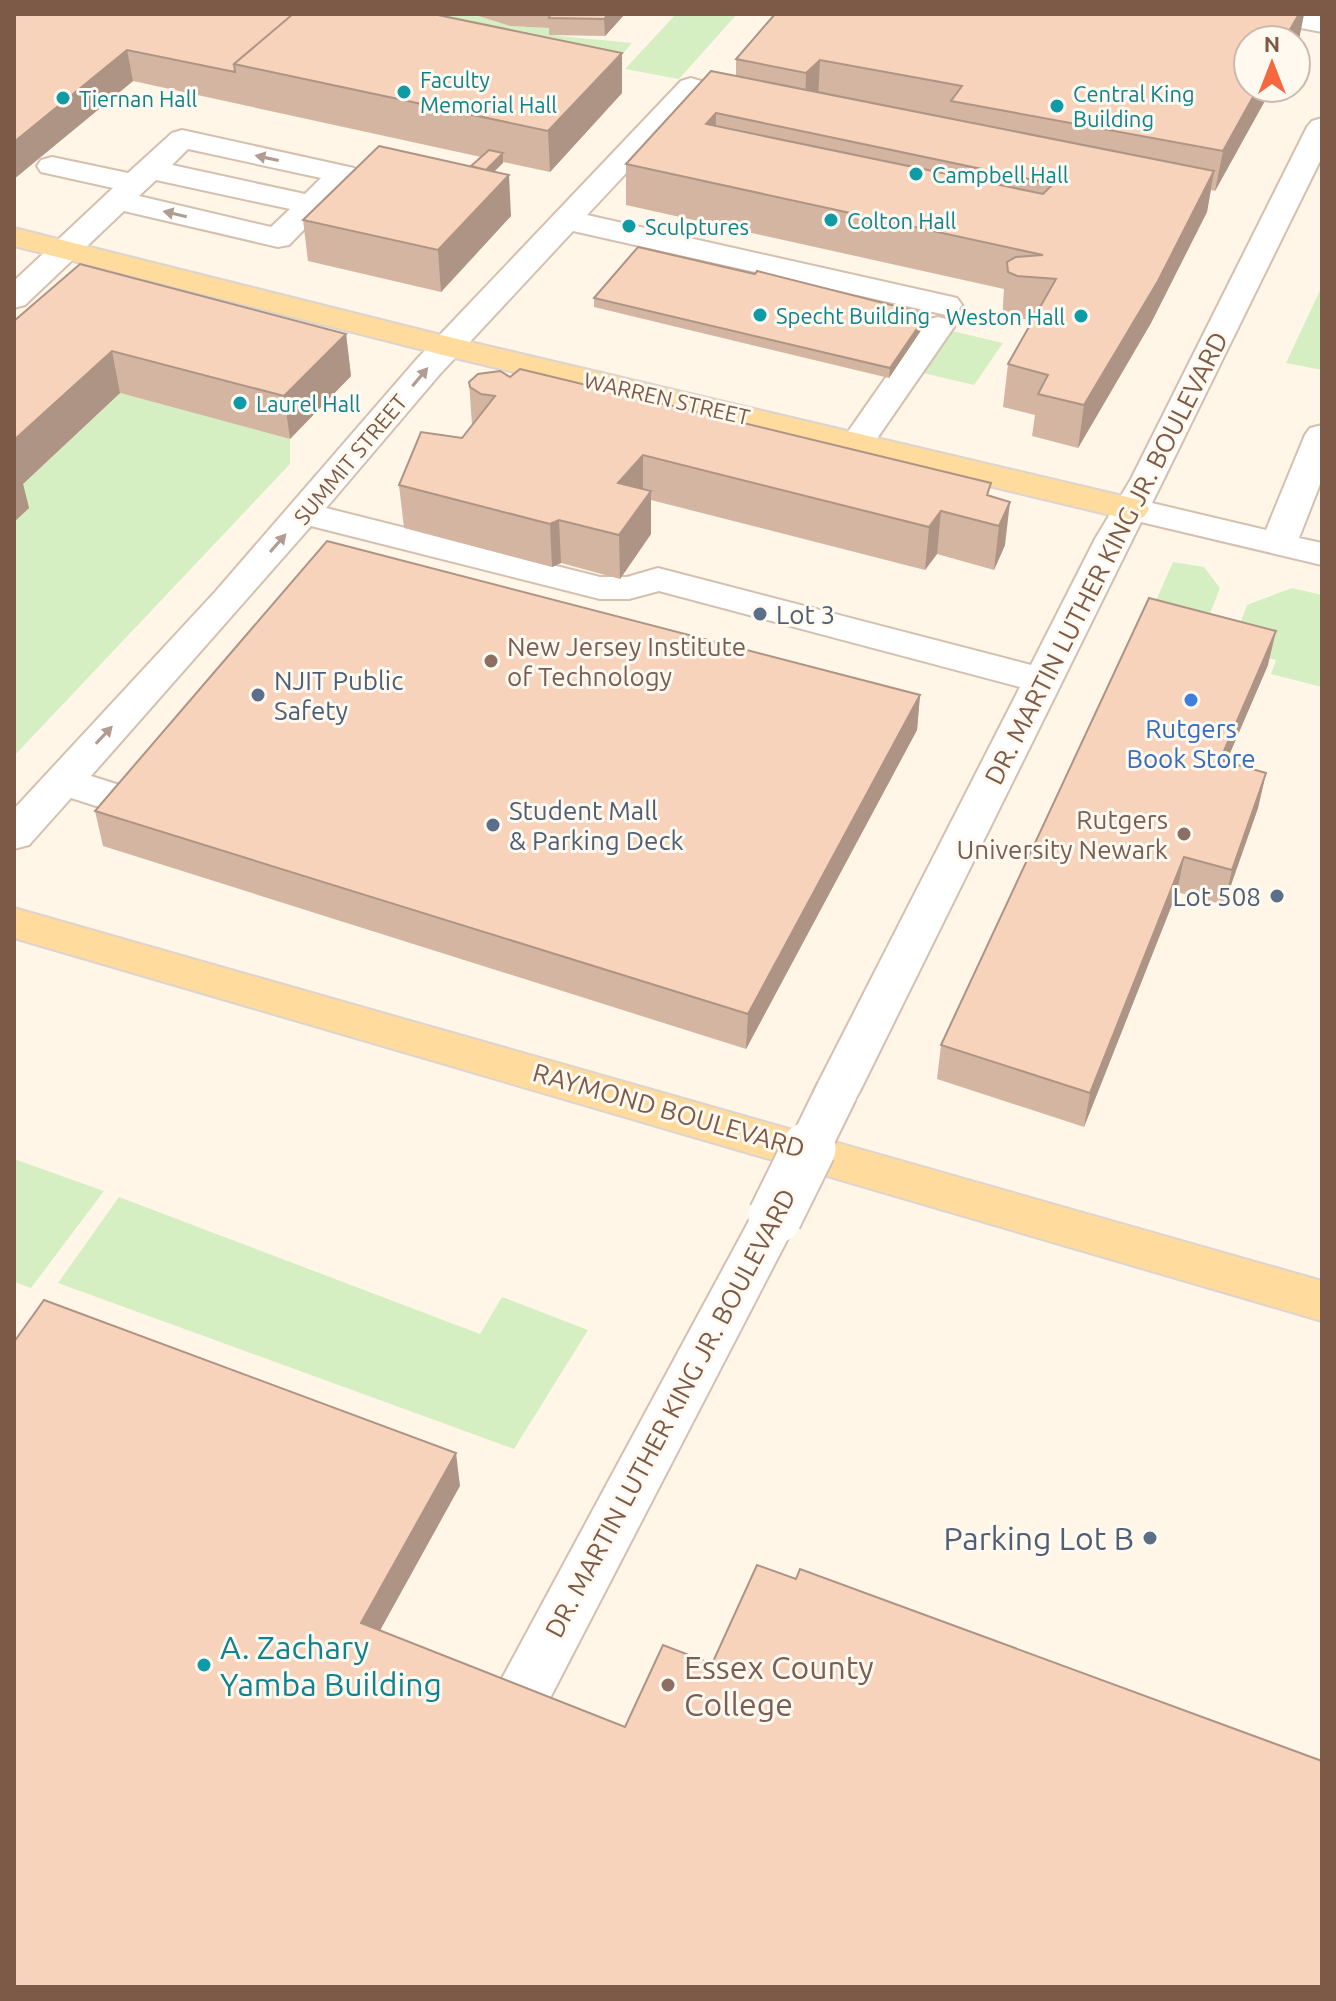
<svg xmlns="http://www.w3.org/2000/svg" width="1336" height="2001" viewBox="0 0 1336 2001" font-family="Ubuntu,sans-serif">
	<rect width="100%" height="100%" fill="#fff6e8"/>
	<path fill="#d5efc3" d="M384,14h88l38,12 42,2 -2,7 82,8 -19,22z
		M676,14h61l-58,65 -54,-10z
		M1322,286v84l-36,-7z
		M952,331l51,12 -29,42 -51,-12z
		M120,393l170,46v25l-276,292v-263z
		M1173,562l31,5 16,21 -16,41 -58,-6z
		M1292,588l30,7v92l-51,-13 5,-14 -45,-12 16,-43z
		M14,1159l90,32 -73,97 -17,-6z
		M119,1197l361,137 22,-37 86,33 -74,119 -456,-166z"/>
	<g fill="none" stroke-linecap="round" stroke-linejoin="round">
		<g stroke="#d5bfae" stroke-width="4">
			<path id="minor" d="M1254,14l68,2v16l-64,-12z
				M691,78l10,3 4,6 -4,6 -114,122 370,83 5,7 -5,7 -11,3 -373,-84 -133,143 -114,134 274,69h27l31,-9 373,97 64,-126 36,-60 176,-352 5,-6 10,-3v39l-170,346 114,27 39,-95 5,-7 12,-3v54l-23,59 23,5v22l-181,-43 -281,569 -7,12 -16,5 -16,-5 -7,-12 206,-404 -361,-96 -30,8h-29l-289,-73 -220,250 60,19 6,10 -6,10 -14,4 -66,-21 -42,47 -15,4v-40l201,-217 201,-232 265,-279z
				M182,130l172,38 4,6 -69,71 -11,2 -154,-36 -99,94 -11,3v-27l99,-93 -72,-16 -4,-6 4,-6 11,-3 76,16 44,-40zM188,149l133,29 -16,16 -133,-29zM156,180l134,29 -19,18 -132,-31z
				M938,317l12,3 4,7 -85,123 -12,3 -12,-3 -5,-7 5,-7 81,-116z
				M775,1198l17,6 7,13 -266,514 -20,8 -20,-8 -8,-18 8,-18 265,-491z"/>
		</g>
		<g stroke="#ddd4cf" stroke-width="4">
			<path id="major" d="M14,228l435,109 682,161 13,3 5,8 -5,8 -13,3 -684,-164 -433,-110z
				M14,908l1308,373v40l-1308,-383z"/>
		</g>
		<use href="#minor" fill="#fff" fill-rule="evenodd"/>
		<use href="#major" fill="#ffdb9e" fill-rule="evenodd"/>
		<g stroke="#d5bfae" stroke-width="45" stroke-linecap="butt">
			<path id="minor-bridge-far1" d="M808,1150l29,-59"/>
		</g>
		<g stroke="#d5bfae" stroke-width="57" stroke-linecap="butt">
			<path id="minor-bridge" d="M775,1217l34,-69"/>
		</g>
		<use href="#minor-bridge-far1" stroke="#fff" stroke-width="41"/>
		<use href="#minor-bridge" stroke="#fff" stroke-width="53"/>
	</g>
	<path fill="#d4b5a2" d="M14,14l608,39v40l-72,79 -47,-10 -9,9 17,45 -70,76 -133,-31 -5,-41 168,-54 10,-9 -348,-76 -119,98z
		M472,14h153l-20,22 -56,-1v-7l-39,-2z
		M775,14h529l-5,25 -51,49h24l-57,103 -4,-1 -4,22 -56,111 -73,125 -46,-12 3,-21 -32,-8 5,-43 25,-44 -21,-2 -9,-4v-10l1,-15 -378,-84v-41l110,-88v-17z
		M594,298l332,25 -37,55 -295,-71z
		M14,321l332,13 5,42 -61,63 -170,-46 -97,91 6,24 -15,14z
		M510,377l480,119 15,49 -11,25 -57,-16 -12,16 -274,-70v34l-31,45 -59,-16 -9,4 -148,-39 -5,-43 63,-47 10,-13 -3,-43z
		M1268,665l-42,97 40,11 -8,35 -34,97 -47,-13 -93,235 -147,-48 4,-34z
		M920,695l-3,35 -171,319 -643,-203 -8,-35z"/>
	<path fill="#ad9484" d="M609,14h16l-20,22 -1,-17z
		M1299,14h5l-5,25 -3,6v-5h-12z
		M127,50l6,31 -119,98v-37z
		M622,53v40l-72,79 -2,-41z
		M820,60l-2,40 -13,13 1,-40z
		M1258,88h14l-57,103 8,-40z
		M716,113l-1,40 -9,-29z
		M503,153v10l-41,41 -1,-9z
		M1214,171l-7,41 -56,111 -73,125 6,-43z
		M509,175l2,41 -70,76 -3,-42z
		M927,314l-1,9 -37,55 1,-10z
		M346,334l5,42 -61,63 -6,-43z
		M112,351l8,42 -97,91 6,24 -15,14v-82z
		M643,455v43l-25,-15z
		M651,491v43l-31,45 -1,-44z
		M1010,502l-5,43 -11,25 5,-44z
		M941,511l-4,43 -12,16 4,-43z
		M559,520l2,43 -9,4 -2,-43z
		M1276,631l-8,34 -56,130 8,-35z
		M920,695l-3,35 -171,319 2,-35z
		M1266,773l-8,35 -34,97 8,-35z
		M1184,857l-7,35 -93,235 6,-34z
		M456,1453l4,33 -93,168 -6,-31z"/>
	<path fill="#f7d3bc" stroke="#ad9484" stroke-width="2" fill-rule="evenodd" d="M14,14h279l-59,50 1,8 -108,-22 -113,92z
		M293,14h140l189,39 -74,78 -314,-67z
		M550,14h59l-5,5 -55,-1z
		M775,14h524l-15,26h-36v48h10l-35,63 -272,-50 11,-15 -142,-26 -14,13 -70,-14z
		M711,71l503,100 -56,110 -74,124 -46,-11 10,-19 -40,-11 48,-85 -39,-3 -9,-4 -1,-10 9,-5 27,-2 -417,-91zM716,113l337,71 -10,10 -337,-70z
		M379,146l130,29 -71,75 -135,-30z
		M489,150l14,3 -17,17 -15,-4z
		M638,247l117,27 2,-3 170,43 -37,54 -296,-70z
		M80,264l266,70 -62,62 -172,-45 -98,89v-119z
		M520,369l471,114 -4,12 23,7 -11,24 -58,-15 -12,16 -286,-72 -25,28 33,8 -32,44 -60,-15 -9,4 -151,-39 22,-53 41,6 33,-42 -14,-2 -11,-7 -1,-5 9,-8 22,-3 10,6z
		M327,541l593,154 -172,319 -653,-203z
		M1149,598l127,33 -56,129 46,13 -34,97 -48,-13 -94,236 -149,-48z
		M44,1300l412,153 -95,170 264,104 38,-82 49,19 45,-99 39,14 4,-10 522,192v226h-1308v-645z"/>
	<defs><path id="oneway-solid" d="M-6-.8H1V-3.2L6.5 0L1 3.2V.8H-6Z" transform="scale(2)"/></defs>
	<g fill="#b19c91">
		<use href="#oneway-solid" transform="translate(267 158) rotate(-168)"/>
		<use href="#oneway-solid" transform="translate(175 214) rotate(-167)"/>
		<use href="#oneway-solid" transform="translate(420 377) rotate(-50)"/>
		<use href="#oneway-solid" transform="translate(278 543) rotate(-49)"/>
		<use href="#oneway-solid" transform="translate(104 735) rotate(-47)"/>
	</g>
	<g fill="#0f9aa8" stroke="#fff9f0" stroke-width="3">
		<circle cx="404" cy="92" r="8"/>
		<circle cx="63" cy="98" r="8"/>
		<circle cx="1057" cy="106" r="8"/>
		<circle cx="916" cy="174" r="8"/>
		<circle cx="831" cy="220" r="8"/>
		<circle cx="629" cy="226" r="8"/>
		<circle cx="760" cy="315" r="8"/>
		<circle cx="1081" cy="316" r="8"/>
		<circle cx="240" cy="403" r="8"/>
		<circle cx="204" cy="1665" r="8"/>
	</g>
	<g fill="#5c6f8a" stroke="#fff9f0" stroke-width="3">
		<circle cx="760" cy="614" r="8"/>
		<circle cx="258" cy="695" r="8"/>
		<circle cx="493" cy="825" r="8"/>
		<circle cx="1277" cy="896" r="8"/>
		<circle cx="1150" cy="1538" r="8"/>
	</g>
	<g fill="#8d6e63" stroke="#fff9f0" stroke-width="3">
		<circle cx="491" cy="661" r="8"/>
		<circle cx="1184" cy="834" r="8"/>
		<circle cx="668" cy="1685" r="8"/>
	</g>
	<circle fill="#3f7fe0" stroke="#fff9f0" stroke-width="3" cx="1191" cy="700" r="8"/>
	<g text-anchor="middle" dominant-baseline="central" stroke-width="6" stroke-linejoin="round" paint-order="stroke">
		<g font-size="22" fill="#0d838f" stroke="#fff9f0" text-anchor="start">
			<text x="420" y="79">Faculty<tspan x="420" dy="25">Memorial Hall</tspan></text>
			<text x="1073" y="93">Central King<tspan x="1073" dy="25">Building</tspan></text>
			<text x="79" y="98">Tiernan Hall</text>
			<text x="932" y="174">Campbell Hall</text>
			<text x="847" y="220">Colton Hall</text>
			<text x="645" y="226">Sculptures</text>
			<text x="776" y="315">Specht Building</text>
			<text x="1065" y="316" text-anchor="end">Weston Hall</text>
			<text x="256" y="403">Laurel Hall</text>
		</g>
		<g font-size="22" fill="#7d5a48" stroke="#fff9f0">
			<text transform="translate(667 398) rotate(13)">WARREN STREET</text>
			<text transform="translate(350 459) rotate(-50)">SUMMIT STREET</text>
		</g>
		<g font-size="26" fill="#7d5a48" stroke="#fff9f0">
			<text transform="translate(1106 558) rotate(-63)">DR. MARTIN LUTHER KING JR. BOULEVARD</text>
			<text transform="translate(669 1110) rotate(16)">RAYMOND BOULEVARD</text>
			<text transform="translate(670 1413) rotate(-62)">DR. MARTIN LUTHER KING JR. BOULEVARD</text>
		</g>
		<g font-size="26" fill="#4e5e75" stroke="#fff9f0" text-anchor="start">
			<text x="776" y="614">Lot 3</text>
			<text x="274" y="680">NJIT Public<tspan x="274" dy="30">Safety</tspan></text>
			<text x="509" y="810">Student Mall<tspan x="509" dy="30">&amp; Parking Deck</tspan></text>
			<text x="1261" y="896" text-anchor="end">Lot 508</text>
		</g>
		<g font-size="26" fill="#785e54" stroke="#fff9f0" text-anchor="start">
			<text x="507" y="646">New Jersey Institute<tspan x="507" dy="30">of Technology</tspan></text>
			<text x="1168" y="819" text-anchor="end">Rutgers<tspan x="1168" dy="30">University Newark</tspan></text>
		</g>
		<g font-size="26" fill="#366cbe" stroke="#fff9f0">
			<text x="1191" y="728">Rutgers<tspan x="1191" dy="30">Book Store</tspan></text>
		</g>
		<g font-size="32" fill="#4e5e75" stroke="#fff9f0" text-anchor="end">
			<text x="1134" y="1538">Parking Lot B</text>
		</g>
		<g font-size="32" fill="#0d838f" stroke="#fff9f0" text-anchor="start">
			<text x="220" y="1647">A. Zachary<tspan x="220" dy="37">Yamba Building</tspan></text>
		</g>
		<g font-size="32" fill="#785e54" stroke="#fff9f0" text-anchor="start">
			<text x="684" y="1667">Essex County<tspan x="684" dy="37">College</tspan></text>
		</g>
	</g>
	<rect width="1336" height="2001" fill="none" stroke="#7d5a48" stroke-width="32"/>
	<g transform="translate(1272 64)"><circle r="38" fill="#fff9f0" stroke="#cbb9ad" stroke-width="2"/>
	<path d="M0-6L14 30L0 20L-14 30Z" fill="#f6683f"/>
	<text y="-12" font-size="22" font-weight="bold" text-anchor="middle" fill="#7d5a48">N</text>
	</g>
</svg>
